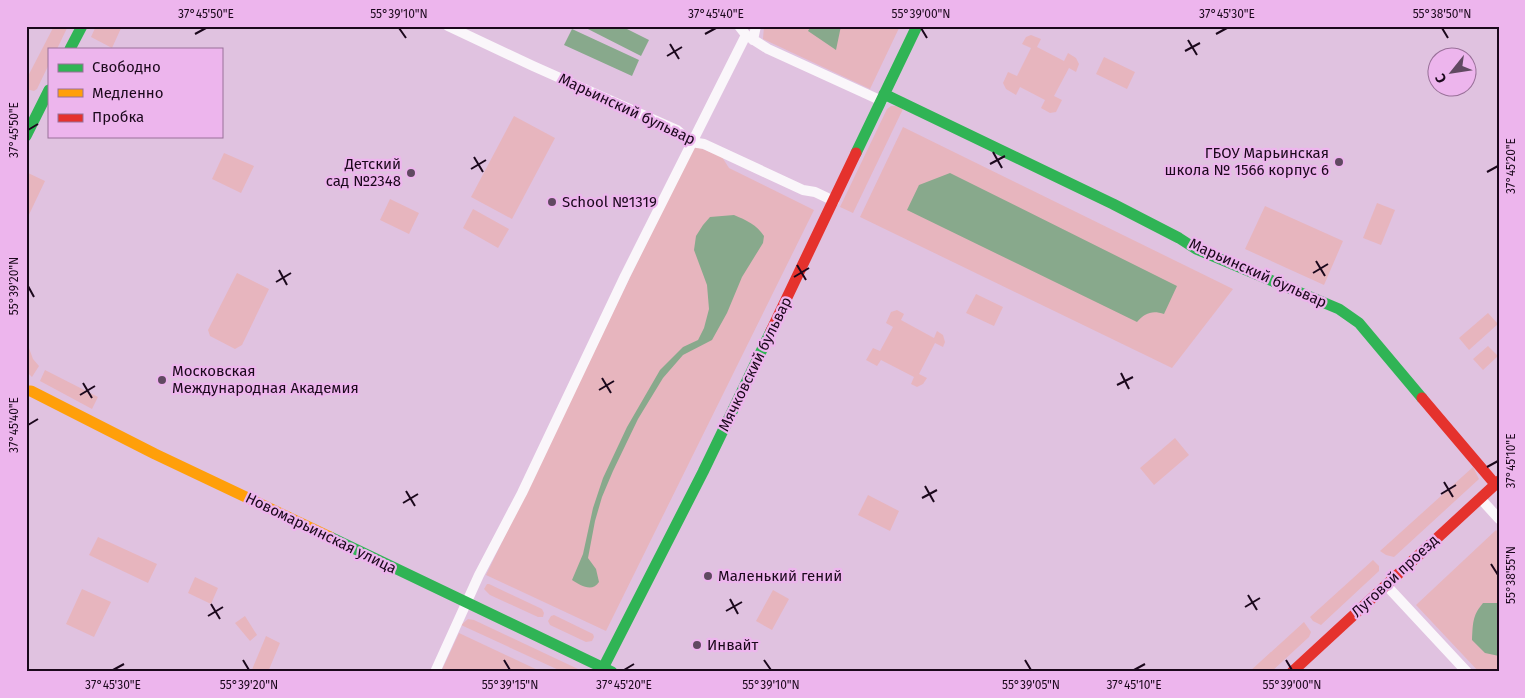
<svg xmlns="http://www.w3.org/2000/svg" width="1525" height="698" viewBox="0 0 1525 698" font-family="'Fira Sans',sans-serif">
	<rect width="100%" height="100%" fill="#e0c2e0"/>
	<path fill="#e7b5be" d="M54,26h14l-11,23h-8v15l-12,25 -3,2 -8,-2v-9z
		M96,26h26l-10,22 -21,-11z
		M764,26h136l-30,63 -107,-50z
		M1031,35l10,4 -4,8 27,14 4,-8 8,5 3,6 -3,8 -7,-4 -15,28 8,4 -6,12 -6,1 -9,-5 4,-8 -25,-13 -4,8 -10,-6 -3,-6 5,-11 9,4 14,-28 -9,-4 4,-7z
		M1104,57l31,15 -8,17 -31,-15z
		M891,106h5l7,3 -50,104 -13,-6 47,-98z
		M514,116l41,22 -43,81 -41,-22z
		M903,127l330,162 -61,79 -312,-151z
		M693,147l7,1 22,9 7,11 85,42 -208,421 -120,-56z
		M224,153l30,13 -13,27 -29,-14z
		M26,172l19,9 -19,40z
		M390,199l29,14 -10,21 -29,-14z
		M1377,203l18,7 -14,35 -18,-7z
		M1265,206l78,35 -19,44 -79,-36z
		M473,209l36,20 -11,19 -35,-20z
		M237,273l32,16 -27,56 -7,4 -25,-13 -2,-6z
		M976,294l27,13 -9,19 -28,-13z
		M897,310l7,4 -3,6 33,18 3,-7 6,4 2,7 -2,5 -8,-4 -16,31 8,4 -4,6 -6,3 -6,-3 3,-7 -33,-17 -4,6 -11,-6 7,-12 7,3 13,-24 -7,-4 5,-11z
		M1488,313l10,11 -29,26 -10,-12z
		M26,340l7,19 6,7 -7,11 -6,-6z
		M1488,346l10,10 -15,14 -10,-11z
		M45,370l53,27 -6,12 -52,-28z
		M1175,438l14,17 -35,30 -14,-17z
		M1473,467l6,12 -85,78 -8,-2 -6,-4z
		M868,495l31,16 -9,20 -32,-16z
		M1496,530l3,3v139h-20l-63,-67z
		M98,537l59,27 -9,19 -59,-28z
		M1373,560l6,6v5l-58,54 -8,-4 -3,-4z
		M195,577l23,11 -7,16 -23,-11z
		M487,584h2l53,25 2,4 -1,4h-5l-48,-22 -6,-6z
		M82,589l29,13 -17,35 -28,-13z
		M773,590l16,9 -17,31 -16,-9z
		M554,615l39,19 1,3 -2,4 -6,1 -36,-17 -2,-4 3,-5z
		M245,616l12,19 -7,6 -15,-18z
		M468,619l6,1 104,49 -2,3h-13l-102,-47z
		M1304,622l7,10 -2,5 -38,35h-22z
		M459,633l83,39h-101z
		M266,636l14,7 -12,29h-17z"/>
	<path fill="#88a98c" d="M582,26h39l28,14 -8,16z
		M811,26h30l-5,24 -28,-19z
		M572,29l67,31 -7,16 -68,-31z
		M950,173l227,113 -13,28c-12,-4 -19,-1 -27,8l-230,-112 12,-25z
		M734,215c12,5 23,10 30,21l-1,7 -21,34 -15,36 -15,27 -29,15 -20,23 -25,41 -25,52 -11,26 -7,24 -7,37 8,11 3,13c-7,11 -19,3 -27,-2l11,-26 10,-46 10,-30 24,-51 33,-57 23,-23 15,-7 6,-12 5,-19 -2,-24 -13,-35 2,-14 7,-11 7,-8z
		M1483,603h16v53l-14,-3 -13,-13c1,-16 0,-24 11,-37z"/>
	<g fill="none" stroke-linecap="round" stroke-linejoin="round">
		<path stroke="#faf6fa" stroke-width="10" d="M448,26l85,40 144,64 14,12 13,2 99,46 12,2 19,9
			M739,26l7,9 22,14 114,52
			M753,40l3,-14
			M1480,498l19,21
			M1386,585l81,87
			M435,672l44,-97 43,-82 103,-217 121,-241"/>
		<path stroke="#30b455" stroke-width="11" d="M70,49l12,-23
			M884,94l229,110 66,34 17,11 143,60 20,14 63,75
			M26,136l23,-46
			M856,153l61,-127
			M330,537l282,135
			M601,672l102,-200 68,-141"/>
		<path stroke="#ff9f0a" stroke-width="11" d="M26,391h5l124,63 175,83"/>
		<path stroke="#e5322d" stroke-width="11" d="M771,331l85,-178
			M1422,398l73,86
			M1292,672l207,-191"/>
	</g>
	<path fill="none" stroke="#1b081c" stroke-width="2" d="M399,28l7,10M921,28l6,10M1442,28l6,10M195,34l11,-6M705,34l11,-6M1216,34l11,-6M1188,40l9,15M670,44l9,15M1185,51l15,-8M667,56l15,-9M28,130l10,-6M993,152l9,16M474,157l9,15M990,164l15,-8M471,169l15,-9M1487,172l11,-6M1316,261l9,15M797,265l9,15M279,270l8,15M1313,273l15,-9M794,277l15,-9M276,282l15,-9M28,286l6,11M1121,373l8,16M602,378l9,15M83,383l9,15M1117,385l16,-8M599,390l15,-9M80,395l15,-9M28,425l10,-6M1487,467l11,-6M1444,482l9,15M925,486l9,16M406,491l9,15M1441,494l15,-9M922,498l15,-8M403,503l15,-9M1491,564l7,11M1248,595l9,15M730,599l8,15M211,604l9,15M1245,607l15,-9M726,611l16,-9M208,616l15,-9M243,660l6,10M504,660l6,10M764,660l7,10M1025,660l6,10M1286,660l6,10M113,670l11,-6M624,670l10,-6M1134,670l11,-6"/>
	<g fill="#604961" stroke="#edb5ed" stroke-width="2">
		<circle cx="1339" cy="162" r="5"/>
		<circle cx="411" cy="173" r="5"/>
		<circle cx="552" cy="202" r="5"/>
		<circle cx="162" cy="380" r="5"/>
		<circle cx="708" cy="576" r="5"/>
		<circle cx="697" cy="645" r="5"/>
	</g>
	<g text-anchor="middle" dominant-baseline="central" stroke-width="4.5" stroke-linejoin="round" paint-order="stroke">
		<g font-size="15" fill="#1b081c" stroke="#edb5ed">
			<text transform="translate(627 109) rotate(25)">Марьинский бульвар</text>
			<text transform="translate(1258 273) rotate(24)">Марьинский бульвар</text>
			<text transform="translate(755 364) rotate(-64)">Мячковский бульвар</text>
			<text transform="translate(321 533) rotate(26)">Новомарьинская улица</text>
			<text transform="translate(1395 576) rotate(-43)">Луговой проезд</text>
		</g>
		<g font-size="15" fill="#1b081c" stroke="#edb5ed" text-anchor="start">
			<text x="1329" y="153" text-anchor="end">ГБОУ Марьинская<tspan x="1329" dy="17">школа № 1566 корпус 6</tspan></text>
			<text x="401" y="164" text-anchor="end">Детский<tspan x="401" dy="17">сад №2348</tspan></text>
			<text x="562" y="202">School №1319</text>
			<text x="172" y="371">Московская<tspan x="172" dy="17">Международная Академия</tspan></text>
			<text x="718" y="576">Маленький гений</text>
			<text x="707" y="645">Инвайт</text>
		</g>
	</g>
	<rect width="1525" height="698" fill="none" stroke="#edb5ed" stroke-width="55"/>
	<rect x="48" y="48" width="175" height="90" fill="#edb5ed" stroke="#997099"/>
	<rect x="58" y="64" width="25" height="8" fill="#30b455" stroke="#997099"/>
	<text x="92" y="72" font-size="15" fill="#1b081c">Свободно</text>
	<rect x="58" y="89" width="25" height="8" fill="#ff9f0a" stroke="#997099"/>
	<text x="92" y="98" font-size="15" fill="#1b081c">Медленно</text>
	<rect x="58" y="114" width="25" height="8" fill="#e5322d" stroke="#997099"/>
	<text x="92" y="122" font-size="15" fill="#1b081c">Пробка</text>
	<g transform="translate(1452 72) rotate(240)"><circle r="24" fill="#edb5ed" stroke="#997099"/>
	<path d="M0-4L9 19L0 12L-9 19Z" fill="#604961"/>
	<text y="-8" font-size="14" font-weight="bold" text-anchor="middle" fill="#1b081c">С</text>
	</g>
	<rect x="28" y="28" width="1470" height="642" fill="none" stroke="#1b081c" stroke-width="2"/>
	<g font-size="12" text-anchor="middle" fill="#1b081c">
		<text x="206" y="18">37°45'50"E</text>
		<text x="399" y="18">55°39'10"N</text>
		<text x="716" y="18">37°45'40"E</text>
		<text x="921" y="18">55°39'00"N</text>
		<text x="1227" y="18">37°45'30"E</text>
		<text x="1442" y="18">55°38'50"N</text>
		<text transform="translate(14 130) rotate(-90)" y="4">37°45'50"E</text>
		<text transform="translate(1511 166) rotate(-90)" y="4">37°45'20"E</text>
		<text transform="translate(14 286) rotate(-90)" y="4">55°39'20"N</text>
		<text transform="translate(14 425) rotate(-90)" y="4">37°45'40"E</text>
		<text transform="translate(1511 461) rotate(-90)" y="4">37°45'10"E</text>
		<text transform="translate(1511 575) rotate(-90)" y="4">55°38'55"N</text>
		<text x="113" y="689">37°45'30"E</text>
		<text x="249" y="689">55°39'20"N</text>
		<text x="510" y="689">55°39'15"N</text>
		<text x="624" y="689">37°45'20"E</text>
		<text x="771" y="689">55°39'10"N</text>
		<text x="1031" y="689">55°39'05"N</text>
		<text x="1134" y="689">37°45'10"E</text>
		<text x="1292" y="689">55°39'00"N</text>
	</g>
</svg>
